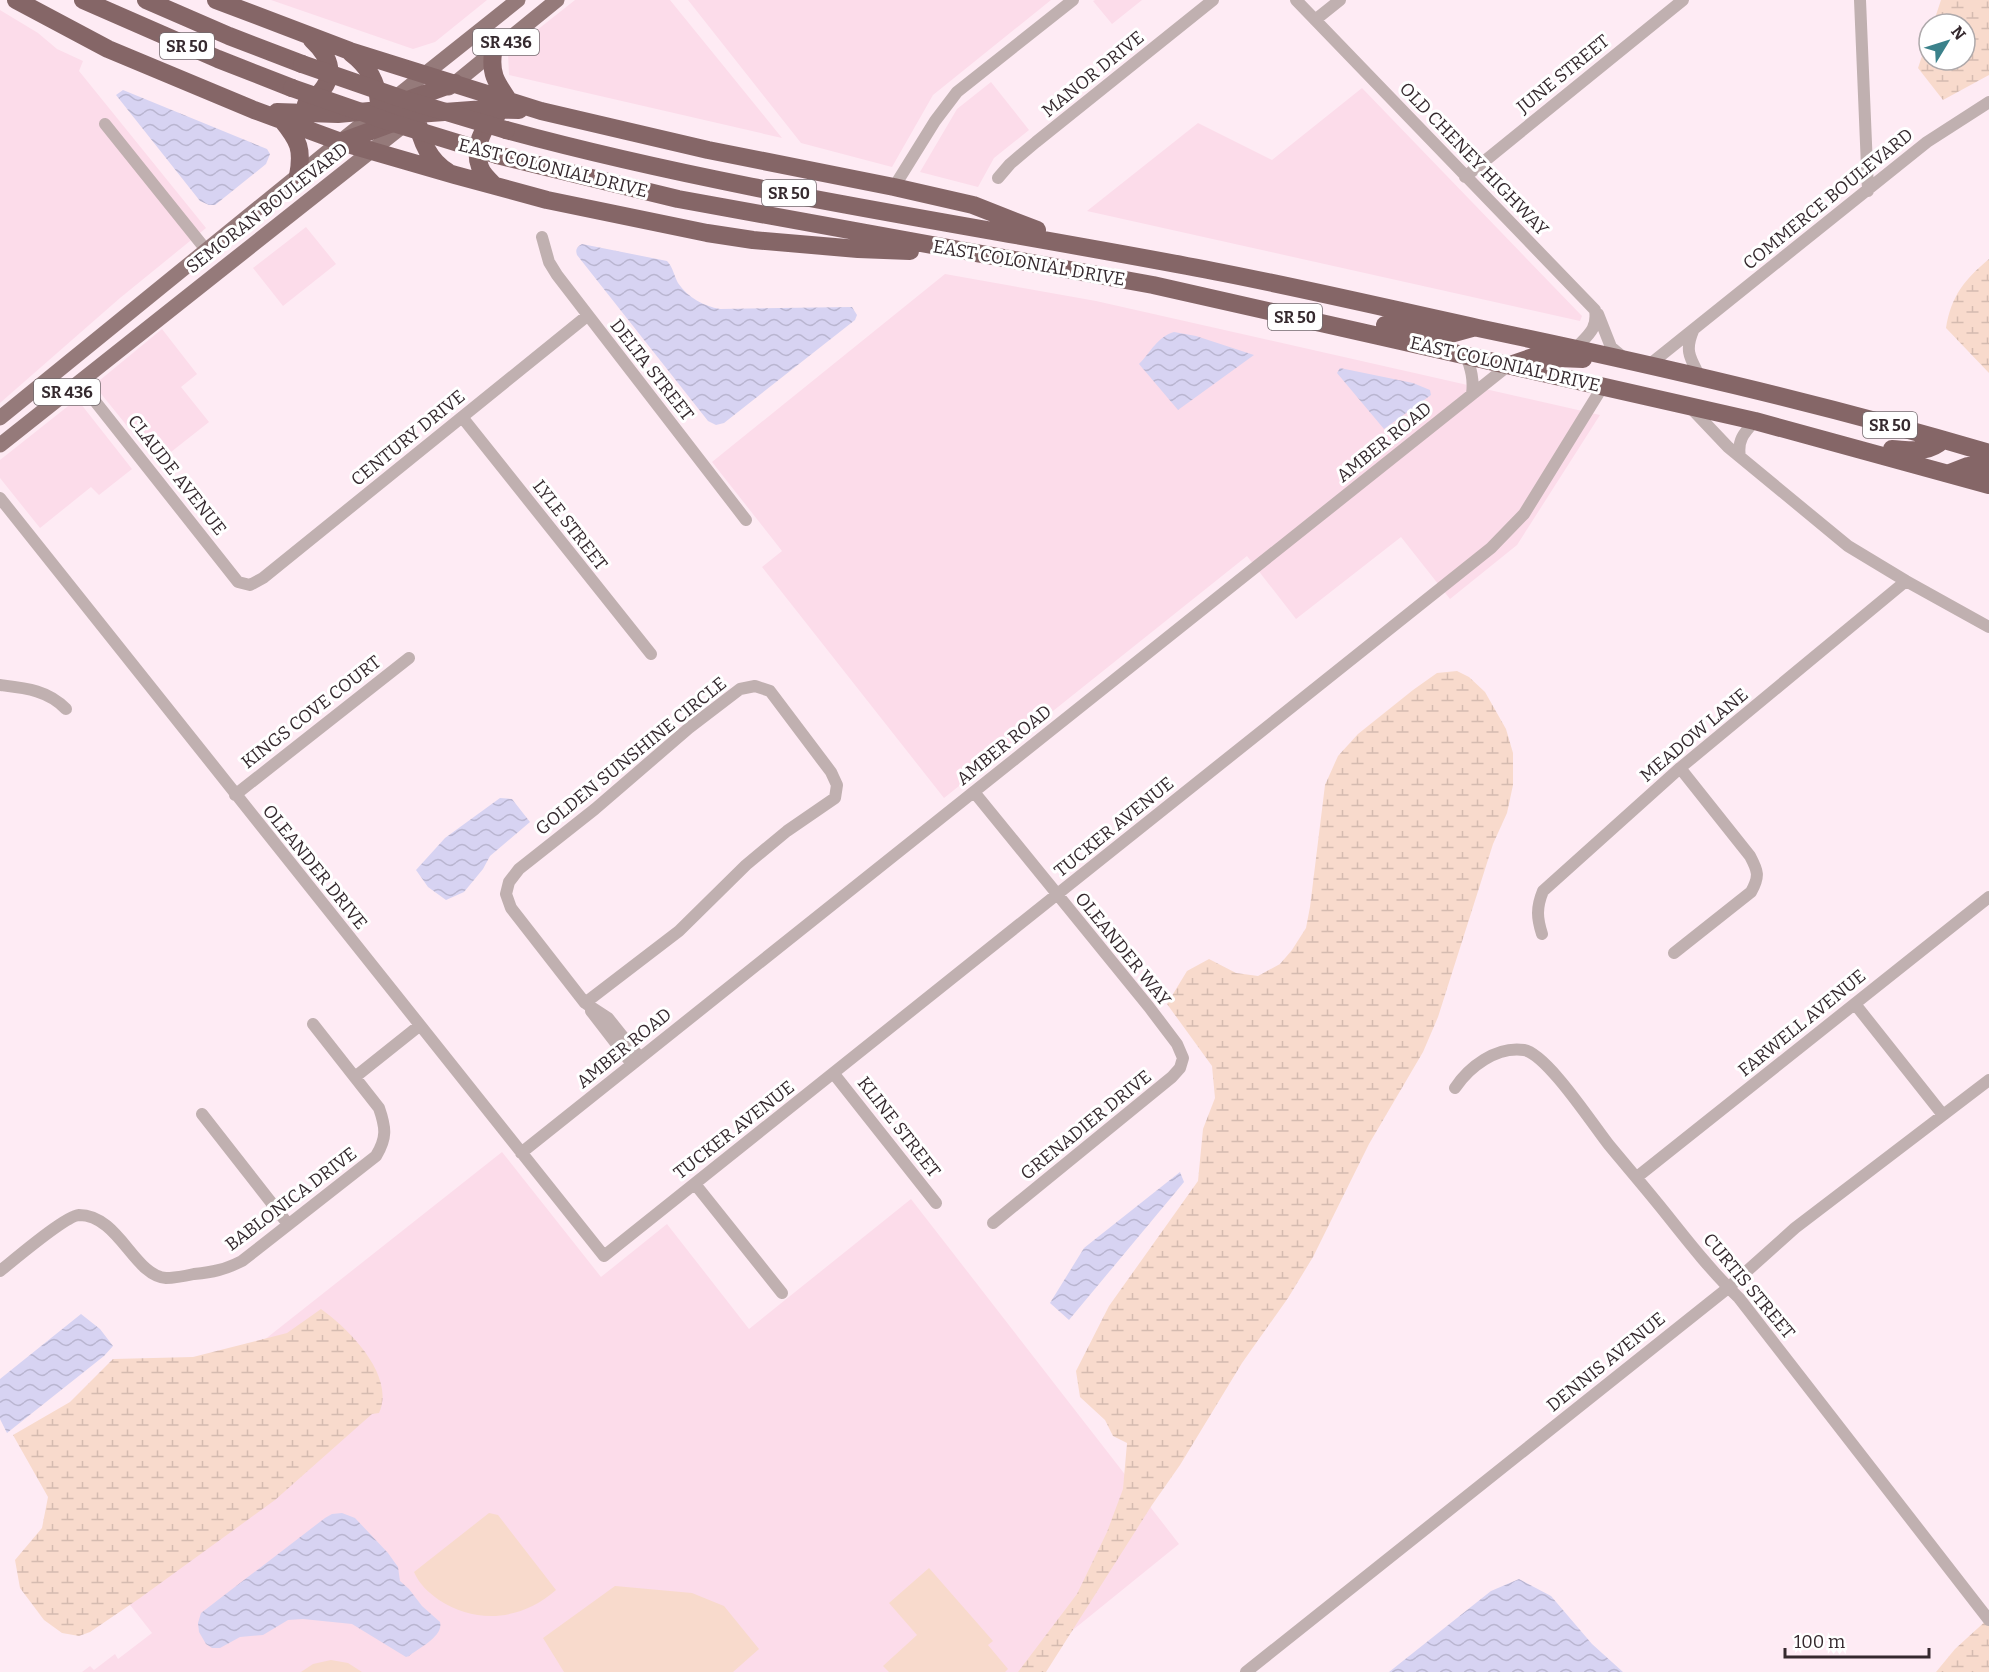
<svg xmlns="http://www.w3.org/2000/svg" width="1989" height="1672" viewBox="0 0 1989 1672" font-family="Bitter,serif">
	<defs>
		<pattern id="wetland-marsh" width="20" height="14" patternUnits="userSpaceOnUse" patternTransform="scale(1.5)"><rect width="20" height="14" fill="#f8dacc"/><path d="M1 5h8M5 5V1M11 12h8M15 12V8" fill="none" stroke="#d5bbb0"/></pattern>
		<pattern id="water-waves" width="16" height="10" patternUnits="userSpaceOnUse" patternTransform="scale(1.5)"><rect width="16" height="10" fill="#d7d3f2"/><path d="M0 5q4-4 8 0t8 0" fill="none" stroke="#b9b5d0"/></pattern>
	</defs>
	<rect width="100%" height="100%" fill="#feebf4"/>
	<path fill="#fcdcea" d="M271,0h216l-52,42 -22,7z
		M575,0h95l112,138 -273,-63 -1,-22z
		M688,0h363l-118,95 -41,72 -91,-24z
		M1095,0h47l-30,24 -19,-23z
		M0,10l38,23 19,16 26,12 -4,10 127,157 -86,70 -120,105z
		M991,82l38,48 -35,28 -16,29 -58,-15 37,-63z
		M1362,88l220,228 -2,5 -493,-110 111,-88 74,37z
		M306,227l30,37 -53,42 -30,-38z
		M945,274l151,27 504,114 -83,130 -67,54 -49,-62 -105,82 -49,-63 -303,242 -182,-231 20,-16 -70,-89z
		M162,329l35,45 -16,13 28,35 -52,41 -63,-78z
		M77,399l55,70 -33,26 -8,-8 -51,41 -40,-50v-18z
		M502,1152l99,125 66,-53 82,105 162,-130 268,345 -158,128h-939l8,-6 4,4 21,-16 3,5 34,-26 -99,-126z"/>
	<path fill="#f8dacc" d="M489,1513l9,2 58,75c-34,30 -79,35 -117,10 -10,-7 -20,-16 -25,-28z
		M929,1568l64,73 -5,4 20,24 -3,3h-116l-6,-6 34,-31 -28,-32z
		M615,1586l77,7 32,13 35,43 -26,23h-169l-21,-34z
		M331,1660l17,3 14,9h-61l12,-8z"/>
	<path fill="url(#wetland-marsh)" d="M1941,0h48v75l-46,25 -25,-32 11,-33v25h36v-36h-32z
		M1989,259v114l-43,-45c5,-32 19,-49 43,-69z
		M1457,671l12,6 16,15 21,37 7,24v32l-6,28 -14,31 -55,173 -15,35 -54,92 -56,113 -25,41 -46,65 -62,102 -28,40 -106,167h-28l59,-78 30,-62 16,-43 4,-46 -14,-7 -8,-16 -25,-23 -4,-26 33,-65 89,-125 5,-52 12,-31 -3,-32 -45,-62 20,-33 22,-12 27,14 22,3 22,-12 12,-14 14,-22 4,-21 15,-122 13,-29 20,-22 55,-44 24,-17z
		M321,1309c28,20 75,67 58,104l-7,1 -97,86 -135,98 -50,34 -11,4 -17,-3 -18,-13 -24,-32 -5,-28 27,-32 6,-31 -35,-62 57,-33 43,-43 80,-2 94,-24z
		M1989,1618v54h-53l19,-23z"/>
	<path fill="url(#water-waves)" d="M123,90l144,59 3,5 -4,10 -51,41h-6l-9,-4 -84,-106z
		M582,244l85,17c6,6 7,15 11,22 10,15 26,23 42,26l132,-2 5,8 -2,5 -131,103 -8,2 -8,-4 -131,-166c-2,-6 0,-8 5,-11z
		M1174,332l22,4 58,19 -76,55 -39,-46c12,-12 18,-27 35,-32z
		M1340,368l73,15 17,7 1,5 -47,34 -47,-56z
		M500,798l12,1 18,23 -40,34 -7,13 -19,23 -18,8 -18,-13 -12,-17 29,-32z
		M1180,1172l4,10 -115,138 -19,-17 34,-55z
		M81,1314l19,15 13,17 -9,10 -97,77 -7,-14v-40z
		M342,1513l13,5 33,35 10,14 2,14 9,8 13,17 18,16c4,14 -21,26 -31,34l-3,1 -54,-33 -49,-5 -15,1 -25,15 -23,2 -20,11h-8l-6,-4 -7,-12 -1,-9 3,-10 124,-95 7,-4z
		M1519,1579l32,17 41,48 31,28h-234l102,-81z"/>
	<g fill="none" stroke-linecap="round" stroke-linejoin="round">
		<path stroke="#c0b0b0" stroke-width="12" d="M1296,0l299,310c3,19 -7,25 -19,38
			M1860,0l8,191
			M1315,20l25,-20
			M105,124l102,127
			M1465,177l218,-177
			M998,178l12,-14 26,-22 177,-142
			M894,187l41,-66 22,-29 116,-92
			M542,237l7,25 8,13 189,245
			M1598,314l13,33 12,10
			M1693,331c-9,21 -2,28 7,46
			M1466,355c5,14 8,25 6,39
			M1649,365l278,-223 62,-40
			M79,381l159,201 12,3 13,-7 324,-262
			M1691,408l37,39 120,99 58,35 83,46
			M462,417l189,237
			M1740,457c-3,-17 4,-24 15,-36
			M0,498l604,758 887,-708 33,-34 79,-128
			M0,685c25,3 48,5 66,24
			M755,686l15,5 61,81 6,13 -2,13 -48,33 -41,34 -67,66 -94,72 -74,-95 -5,-14 3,-12 10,-13 76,-60 94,-81 51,-39z
			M974,792l175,215 28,37 6,14 -3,10 -8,9 -179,146
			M235,795l174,-137
			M1542,934c-5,-16 -6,-26 1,-43l137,-123 226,-187
			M1674,953l77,-61c9,-16 7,-21 -1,-36l-70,-88
			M585,1003l23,15 32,40
			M1855,1004l88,111
			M591,1011l41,53
			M834,1074l102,129
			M355,1077l64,-51
			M1455,1088c14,-21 41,-42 69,-38 23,4 69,75 85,95 19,23 39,46 58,70 23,29 46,58 72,83l250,322
			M202,1114l86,110
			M521,1153l988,-788
			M1637,1177l352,-280
			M695,1184l87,109
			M0,1271c14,-11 65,-55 79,-56 40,0 55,61 87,63 9,0 19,-2 28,-4 19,-2 30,-4 48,-13l134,-105c11,-18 10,-28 3,-48l-66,-84
			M1246,1672l482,-384 67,-60 194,-148"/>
		<path stroke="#957a7a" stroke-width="15" d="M449,88l108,-88
			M0,418l327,-266 191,-152
			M0,445l409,-324"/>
		<path stroke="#856667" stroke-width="18" d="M16,0l92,49 146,61 87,32 114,33 92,25 160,33 46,7 105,9 52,2
			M83,0l135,59 74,29
			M146,0l83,36 73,28
			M216,0l134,51 191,60 167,39 186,37 79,18 64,25
			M351,53c17,13 26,28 28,50
			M493,53c-3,22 4,30 16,48
			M306,104c29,-19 31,-41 6,-64
			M277,112l61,2 42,-4 75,-27
			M417,117c3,23 11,43 31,55
			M282,120c17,21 21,29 16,56
			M506,130c224,61 454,93 681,136 98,18 194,41 291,62 172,36 343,75 511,125
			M341,142l76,-28 68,-5 34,1
			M497,155l181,44 475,86 602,136 234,64
			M495,186c-5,-5 -13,-12 -15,-19 -7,-19 2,-40 17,-52
			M1385,325l58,11 29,-8
			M1510,365l23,-8 50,2
			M1892,449c20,1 36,5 51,-9
			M1950,473l18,-7 21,1"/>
		<path stroke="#856667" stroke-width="18" d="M302,64l101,35 103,31
			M292,88l101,35 104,32"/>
	</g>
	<g text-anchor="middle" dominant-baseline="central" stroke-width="6" stroke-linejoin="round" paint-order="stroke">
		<g fill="#fff" stroke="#72696d" stroke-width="1.5">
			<rect x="473" y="29" width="66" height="26" rx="4.5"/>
			<rect x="160" y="33" width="54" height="26" rx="4.5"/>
			<rect x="762" y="180" width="54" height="26" rx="4.5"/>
			<rect x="1268" y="304" width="54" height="26" rx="4.5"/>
			<rect x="34" y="379" width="66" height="26" rx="4.5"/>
			<rect x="1863" y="412" width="54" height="26" rx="4.5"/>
		</g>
		<g font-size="16" font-weight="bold" fill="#35292e">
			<text x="506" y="42">SR 436</text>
			<text x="187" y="46">SR 50</text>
			<text x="789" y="193">SR 50</text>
			<text x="1295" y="317">SR 50</text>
			<text x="67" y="392">SR 436</text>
			<text x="1890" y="425">SR 50</text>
		</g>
		<g font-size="18" fill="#35292e" stroke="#fff">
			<text transform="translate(1093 74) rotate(-39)">MANOR DRIVE</text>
			<text transform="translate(1563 74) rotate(-39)">JUNE STREET</text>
			<text transform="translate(1474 159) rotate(46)">OLD CHENEY HIGHWAY</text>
			<text transform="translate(553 168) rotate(14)">EAST COLONIAL DRIVE</text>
			<text transform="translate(1828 199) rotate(-39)">COMMERCE BOULEVARD</text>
			<text transform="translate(267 208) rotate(-38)">SEMORAN BOULEVARD</text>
			<text transform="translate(1029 263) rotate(10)">EAST COLONIAL DRIVE</text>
			<text transform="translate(1505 364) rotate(13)">EAST COLONIAL DRIVE</text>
			<text transform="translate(652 370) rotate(52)">DELTA STREET</text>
			<text transform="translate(408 438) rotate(-39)">CENTURY DRIVE</text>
			<text transform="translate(1384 442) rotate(-39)">AMBER ROAD</text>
			<text transform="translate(177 475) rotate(52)">CLAUDE AVENUE</text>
			<text transform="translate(570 525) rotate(52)">LYLE STREET</text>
			<text transform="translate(311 712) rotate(-38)">KINGS COVE COURT</text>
			<text transform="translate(1694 735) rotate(-40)">MEADOW LANE</text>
			<text transform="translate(1004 745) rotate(-39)">AMBER ROAD</text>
			<text transform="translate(631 756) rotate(-39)">GOLDEN SUNSHINE CIRCLE</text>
			<text transform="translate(1114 827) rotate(-39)">TUCKER AVENUE</text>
			<text transform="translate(315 867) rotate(51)">OLEANDER DRIVE</text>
			<text transform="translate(1123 949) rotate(51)">OLEANDER WAY</text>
			<text transform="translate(1802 1023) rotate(-39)">FARWELL AVENUE</text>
			<text transform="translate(624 1048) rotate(-39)">AMBER ROAD</text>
			<text transform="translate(1086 1125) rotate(-39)">GRENADIER DRIVE</text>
			<text transform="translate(899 1127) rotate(52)">KLINE STREET</text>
			<text transform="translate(734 1130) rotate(-38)">TUCKER AVENUE</text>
			<text transform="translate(291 1199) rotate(-37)">BABLONICA DRIVE</text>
			<text transform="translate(1749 1286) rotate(50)">CURTIS STREET</text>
			<text transform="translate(1606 1362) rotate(-39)">DENNIS AVENUE</text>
		</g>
	</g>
	<g transform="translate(1947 42) rotate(52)"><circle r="28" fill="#ffffff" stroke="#aea9ab" stroke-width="1.5"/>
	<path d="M0-4.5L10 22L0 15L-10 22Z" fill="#3b828b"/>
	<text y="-9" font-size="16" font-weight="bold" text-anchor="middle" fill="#35292e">N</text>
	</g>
	<path d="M1785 1648v9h144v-9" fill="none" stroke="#35292e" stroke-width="3"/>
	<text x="1794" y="1648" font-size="18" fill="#35292e" stroke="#ffffff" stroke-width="4.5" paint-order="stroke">100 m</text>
</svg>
